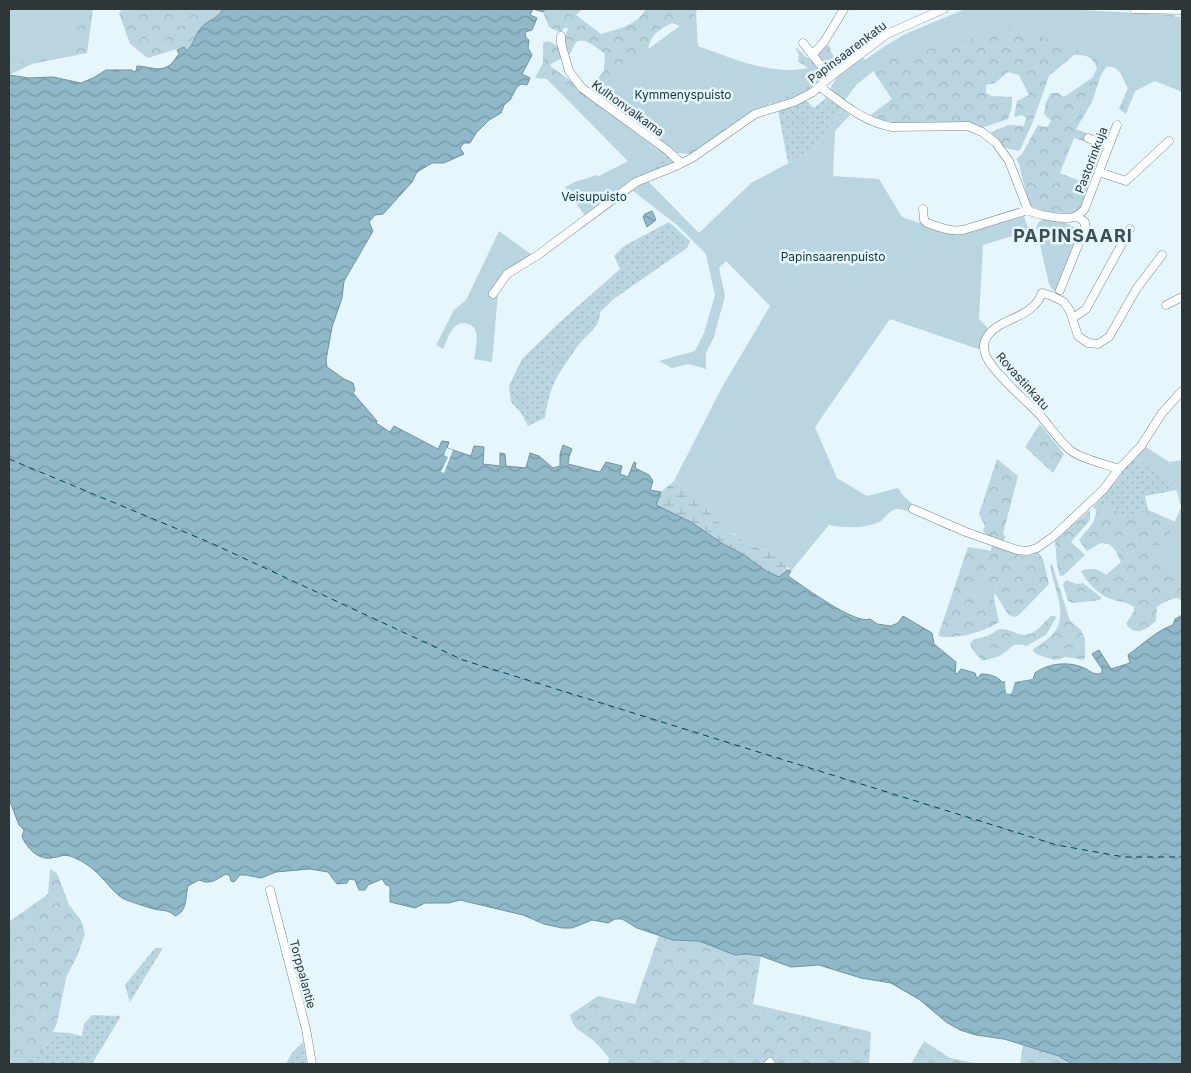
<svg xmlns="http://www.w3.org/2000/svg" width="1191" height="1073" viewBox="0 0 1191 1073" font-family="Inter,sans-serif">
	<defs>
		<pattern id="grass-dots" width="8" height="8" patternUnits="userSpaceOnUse" patternTransform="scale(1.25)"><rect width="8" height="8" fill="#b9d5df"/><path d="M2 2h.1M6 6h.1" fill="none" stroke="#9fb7c0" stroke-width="1.8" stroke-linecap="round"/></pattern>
		<pattern id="forest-crowns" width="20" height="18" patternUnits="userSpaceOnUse" patternTransform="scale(1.25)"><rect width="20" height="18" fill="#b9d5df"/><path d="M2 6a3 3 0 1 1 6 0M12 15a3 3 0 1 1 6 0" fill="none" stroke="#9fb7c0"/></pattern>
		<pattern id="wetland-marsh" width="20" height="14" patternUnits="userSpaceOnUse" patternTransform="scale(1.25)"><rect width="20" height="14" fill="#b9d5df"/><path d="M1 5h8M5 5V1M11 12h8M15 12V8" fill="none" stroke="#9fb7c0"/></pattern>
		<pattern id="water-waves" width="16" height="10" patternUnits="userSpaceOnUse" patternTransform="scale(1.25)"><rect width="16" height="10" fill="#8fb9c8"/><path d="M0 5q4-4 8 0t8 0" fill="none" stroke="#7597a3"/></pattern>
	</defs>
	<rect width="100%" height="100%" fill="#e5f7fd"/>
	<path fill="url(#grass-dots)" d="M795,47c5,3 8,8 11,10 2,2 5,2 7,3 29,26 -24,39 -42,44l4,-6 34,-30 -11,-6 1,-7z
		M826,98l16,11 -29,41 -25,13 -10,-53 28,-10 8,8z
		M644,138l25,17 5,8 -28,11 -7,-1 23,-20z
		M669,222l21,19 -3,7 -72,50 -15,14c1,15 -15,24 -23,35 -7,10 -14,20 -20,30 -7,13 -10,27 -12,41l-17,8 -7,-13 -10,-11 -2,-16 13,-27 38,-37 60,-53 -6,-13 10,-10z
		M1137,457l3,4 35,23 2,6 -32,6 3,14 27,12 -10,23 -72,-38 27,-31 5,-9z
		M986,542l46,11h6l-15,3 -32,-5 1,-6z
		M155,948h8l-33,54 -5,-17z
		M92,1015l29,1 -29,48h-60l15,-19 6,-13 16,1 13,3 2,-12z
		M303,1042l4,22h-21l5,-10z"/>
	<path fill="url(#forest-crowns)" d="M9,9h84l-6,44 -55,11 -23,11z
		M123,9h100c-6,12 -13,9 -21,18 -7,7 -8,16 -16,25l-3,-5 -35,11 -18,-14 -11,-31z
		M545,9h37l-6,6 25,19c17,-5 35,-8 45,-25h51l-1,5 1,18 -25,-9c-13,6 -22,12 -24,27l127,48c-3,8 -15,9 -22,14 -22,13 -41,29 -63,42l-13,-1 -6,-4 -38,-28 -17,-18 -26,-16 14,-16 1,-17c-7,-5 -22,-19 -29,-11 -3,3 -4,8 -6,11l-3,-1 -2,-17 3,-7 -3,-2 -3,4 -3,1 -10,-5 -6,-15z
		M1015,9l100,44 20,38 -9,23 -7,-5 9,-21c-6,-11 -8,-23 -22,-21l-5,8 -9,27 -16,27 13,5 -3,8 -12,-4 -14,35 30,12 -8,21 -9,7c-14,0 -33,0 -44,-9l-10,-40 -3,-5 6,-5 16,-29 7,2 3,-1 3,-5 -7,-7 2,-12 5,-9h7l6,4 29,-20 4,-9c-5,-12 -10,-13 -23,-13l-25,21 -17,48 -12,26c-13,2 -23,-8 -29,-18l18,-7 15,1 2,-8 -4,-3 -8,2 3,-16 12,-6 -10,-20 -11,-3 -13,11 -9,2v8l6,3 20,1v10l-4,12 -27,9 -20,-6 -67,2 -26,-7 24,-18 -19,-28 -17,14 -12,16 -13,-11c2,-15 21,-24 32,-32l5,4z
		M1061,9l114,6v5h-74z
		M547,41l6,2 6,5 2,11 -9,4 -2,3 21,15 7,8 84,64 1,6 -2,4 -10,2 -23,-4 -81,-82 -12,-1 8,-15v-20z
		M825,45l5,1 1,6 4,5 12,2 -6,4 -14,3 -9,-9 1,-6z
		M1040,424l24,30 -11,19 -28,-26z
		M997,459l21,17 -15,58 3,3 -3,4 -14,-4 -6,-6 2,-5 -6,-12z
		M1105,503h6l8,12 10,3 19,-8 34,15v76l-4,-3c-9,1 -14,4 -21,9l-1,14c-10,9 -21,16 -30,3l8,-13v-4c-8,-6 -15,-5 -23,-8 -13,-4 -24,-17 -30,-28 10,-4 16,-3 25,4l15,-13 -6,-12 -6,-6 -8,-1 -14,8 -8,-11 14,-17 4,-13z
		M1090,510v10l-19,22 14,13 -21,20 -4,1 -3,-11 -2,-25z
		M968,547l55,9 9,-1 6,-3 5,7 6,25 -31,32 -5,1 -6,-4 -12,-20 1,-8 -32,9 30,5 5,23c-14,10 -44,18 -61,14z
		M1051,564h1l18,57 11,9 4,9v19l-2,2 -17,-3 -11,3 -17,-5 -5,-4 1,-3c42,-23 23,-45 16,-82z
		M1066,580l11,4 6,-1 18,14 -1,3 -27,3 -5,-2 -5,-16z
		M1051,616h4l1,2 -10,17 -20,11c-15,-5 -14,3 -25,9 -5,3 -13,4 -19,6l-10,-12 -2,-6c6,-7 14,-4 21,-9 4,-2 6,-5 11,-5 9,0 17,8 27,5 9,-2 15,-12 22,-18z
		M50,869l7,4 12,32 12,15 4,14 -7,20 -12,24 -9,45 -10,22 -15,19h-23v-142l39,-28z
		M659,935l14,5 26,1 36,14 12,-1 14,2 -8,48 118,28 -2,32h-261l1,-6c-5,-6 -9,-11 -14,-16 -12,-11 -21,-10 -25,-27l28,-19 37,8z
		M924,1041l26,17 29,6h-68z
		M1023,1045l36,11 13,8h-52z"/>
	<path fill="url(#wetland-marsh)" d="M674,481l31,23 23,29c9,1 13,7 21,11 14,7 34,8 39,26l-12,15 -135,-82 9,-13 11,2z"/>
	<path fill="#b9d5df" d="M9,9h64v43l-60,12 -4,3z
		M965,9h103l6,3 108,5v75l-27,-11 -20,10 -5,12 -7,-2 5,-13 -11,-22 -101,-39 -129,33 -31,25 -12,16 -11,-8 -2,-6 2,-3 46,-34 24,-15z
		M696,14l2,32c37,13 74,31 113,21l4,8v4l-6,7 -60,25 -55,39 -11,2 -9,-3 -71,-50 -5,-6v-7z
		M548,72l111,79c7,14 -6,18 -17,24l57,58 52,-50 62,-33 29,-41 8,6 -15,16 -2,45 46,3 23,38 53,18 69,-19 5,15 -46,14 -4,74 10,10 -7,10 -1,11 -91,-31 -75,108 22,51 30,18 31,-8c11,20 36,27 56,35l-4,8c-10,-5 -44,-23 -53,-22 -9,1 -11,10 -18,13 -15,7 -35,6 -50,3l-38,46 -11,-13 -9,-6 -17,-6 -11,-5 -8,-7 -7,-1 -23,-29 -31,-23 47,-92 49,-83 -44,-45 -7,7 6,28 -11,41 -8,16v16l-18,-5 -16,4 -13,-7 36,-10 9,-18 11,-38 -9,-41 -29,-29 -44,-34 -52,38 -2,-2 -72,51 -9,16 -6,68 -18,-3c1,-8 4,-19 2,-27 -1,-4 -4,-7 -8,-8 -15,-6 -20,15 -25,25l-7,-4 18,-35 12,-10 33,-69 33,24 53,-39 -20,-29 10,-5 22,-7 2,1 29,-15 -81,-82z
		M1045,219l18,3 18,8 -24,63 -5,-4 -3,-5 -13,-57 3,-5z
		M1146,447l23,15 13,-2v125l-89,-78 5,-4 48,42h19l16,-38 -6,-23 -40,-26z
		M966,581l30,4 -2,14 -30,-5z"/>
	<path fill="url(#water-waves)" stroke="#72929d" d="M223,9h322l-2,3 -10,-3 -3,6 7,3 -5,12 -7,2 1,6 3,2 -1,8 4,7 -10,19 8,4 -3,7 -6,-1 -4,3 -7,13 -6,5 -3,8 -12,7 -13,13 -6,10h-6l-4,5 4,6 -20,9h-12l-15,9 -5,10 -29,32 -8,1 -6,7 4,9 -29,50 -2,17 -10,29 -6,33 1,7 17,12 9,4 2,7 -2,3 24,28 -1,2 14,9 4,-6 44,23 4,-8 7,1 -2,6 24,8 3,-10 10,1 -1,17 17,2v-13l5,1 1,12 20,2 4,-15 9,3 14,12 7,-2v-12l3,-9 9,4 -3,8 -1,7 32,8 6,-10 16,4 -2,8 8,3 6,-15 2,1 -1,5 14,7 4,6 -3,9 11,2 -5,13 35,17 32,22 21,11 22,16 13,6 9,-7 3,1 -3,5c15,10 67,49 82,43l7,5 14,2 7,-3 5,-7 29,17 2,11 22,18 -1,11 2,1 4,-5 14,4 2,6 4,-5c8,0 16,2 21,8h13l18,-3 2,-6c14,-10 33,-12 49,-5 7,3 10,8 18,5v-4l-10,-15 7,-4 12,19 19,-6 -2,-8c15,-11 28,-24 45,-30l2,-6 7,-4v449h-110l-13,-8 -55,-17 -28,-4 -16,-5 -14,-8 -26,-22 -29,-17 -30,-5 -42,-13 -28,2 -30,-11 -14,-2 -12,1 -36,-14 -26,-1 -36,-12 -15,-9h-7l-7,4 -16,-3 -20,8h-10l-18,-4 -21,-9 -63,-15 -11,3h-24l-10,5 -25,-6v-16l-4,-1 -4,-6 -14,6 -3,5h-6l-4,-10 -6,-1 -2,4 -10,1 -9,-12 -18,-3 -34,3 -15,6 -15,-3h-6l-6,7 -3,-1 -1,-5 -4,-2c-11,6 -15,11 -27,6l-11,6c-3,11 0,25 -13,30 -7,-7 -13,-5 -21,-7 -10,-3 -20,-6 -30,-10 -9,-5 -15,-14 -22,-21 -7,-8 -16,-15 -25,-19 -14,-7 -14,-2 -26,-1 -14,2 -24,-11 -29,-21l2,-7 -5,-5 -10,-26v-724l20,3 24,-1 28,6 12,-5 13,-8h26l2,2 2,-1 1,-5c12,0 25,8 35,-3 3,-3 4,-6 7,-9l-2,-4 7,-3 3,4c7,-7 8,-17 15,-24 8,-9 15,-6 21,-18z
		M652,211l4,9 -9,7 -4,-10 2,-3z"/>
	<path fill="#e5f7fd" d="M447,448l6,2 -9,23 -3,-1 7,-15 -4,-2z
		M1033,676v3l-18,3 -4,12 -5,-1 -1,-13h10z"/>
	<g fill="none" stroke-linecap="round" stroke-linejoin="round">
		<path stroke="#014151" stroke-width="1" stroke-dasharray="6 5" stroke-linecap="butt" d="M9,459l202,84 252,117 594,185 67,12h58"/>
		<g stroke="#748990" stroke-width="9">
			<path id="street" d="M1134,9l48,1
				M561,36v7l8,28 13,17 85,62 14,13
				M803,43l27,34
				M812,55l12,-13 20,-33
				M820,87c23,17 44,35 72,40l76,-1 14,6 14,11 13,18 19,49c8,5 37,10 46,7 5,-2 7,-4 10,-7l33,-85
				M1088,138l20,8
				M1099,172l27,9 43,-40
				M923,209l1,11 3,3c12,4 23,9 36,7l65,-20
				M1060,290l25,-62v-6l-9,-6
				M493,294l14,-20 31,-19 98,-73 40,-16 16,-8 63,-44 39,-12 19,-10 17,-15 57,-43 57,-25
				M1166,305l16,-8
				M1073,318l13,-9 44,-80
				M1119,469c-14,-5 -38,-10 -49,-19 -13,-11 -21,-26 -33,-38 -14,-14 -43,-39 -51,-56 -2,-5 -3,-10 -1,-15 9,-24 47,-20 57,-48l10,3 12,6 6,9 8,25 10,7 10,1 11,-7 28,-49 25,-33
				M913,509l53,23 51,18 10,1 10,-3 17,-12 49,-46 16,-21 22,-23 21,-33 20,-22
				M270,890l36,139 6,35
				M768,1064l2,-2"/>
		</g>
		<use href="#street" stroke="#fff" stroke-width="8"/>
	</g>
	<g text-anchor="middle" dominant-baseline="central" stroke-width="5" stroke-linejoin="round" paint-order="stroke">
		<g font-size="12" fill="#2d3639" stroke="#e5f7fd">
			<text transform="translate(847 52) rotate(-37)">Papinsaarenkatu</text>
			<text transform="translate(628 108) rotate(36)">Kulhonvalkama</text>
			<text transform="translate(1091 160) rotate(-69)">Pastorinkuja</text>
			<text transform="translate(1023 381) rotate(48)">Rovastinkatu</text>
			<text transform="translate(303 974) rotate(75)">Torppalantie</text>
		</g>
		<g font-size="12" fill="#0d3440" stroke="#e5f7fd">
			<text x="683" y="94">Kymmenyspuisto</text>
			<text x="594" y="196">Veisupuisto</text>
			<text x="833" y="256">Papinsaarenpuisto</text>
		</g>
		<g font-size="18" font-weight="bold" letter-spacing="1" fill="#3c4f56" stroke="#e5f7fd">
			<text x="1073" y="235">PAPINSAARI</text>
		</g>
	</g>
	<rect width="1191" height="1073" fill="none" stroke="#2d3639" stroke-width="20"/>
</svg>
